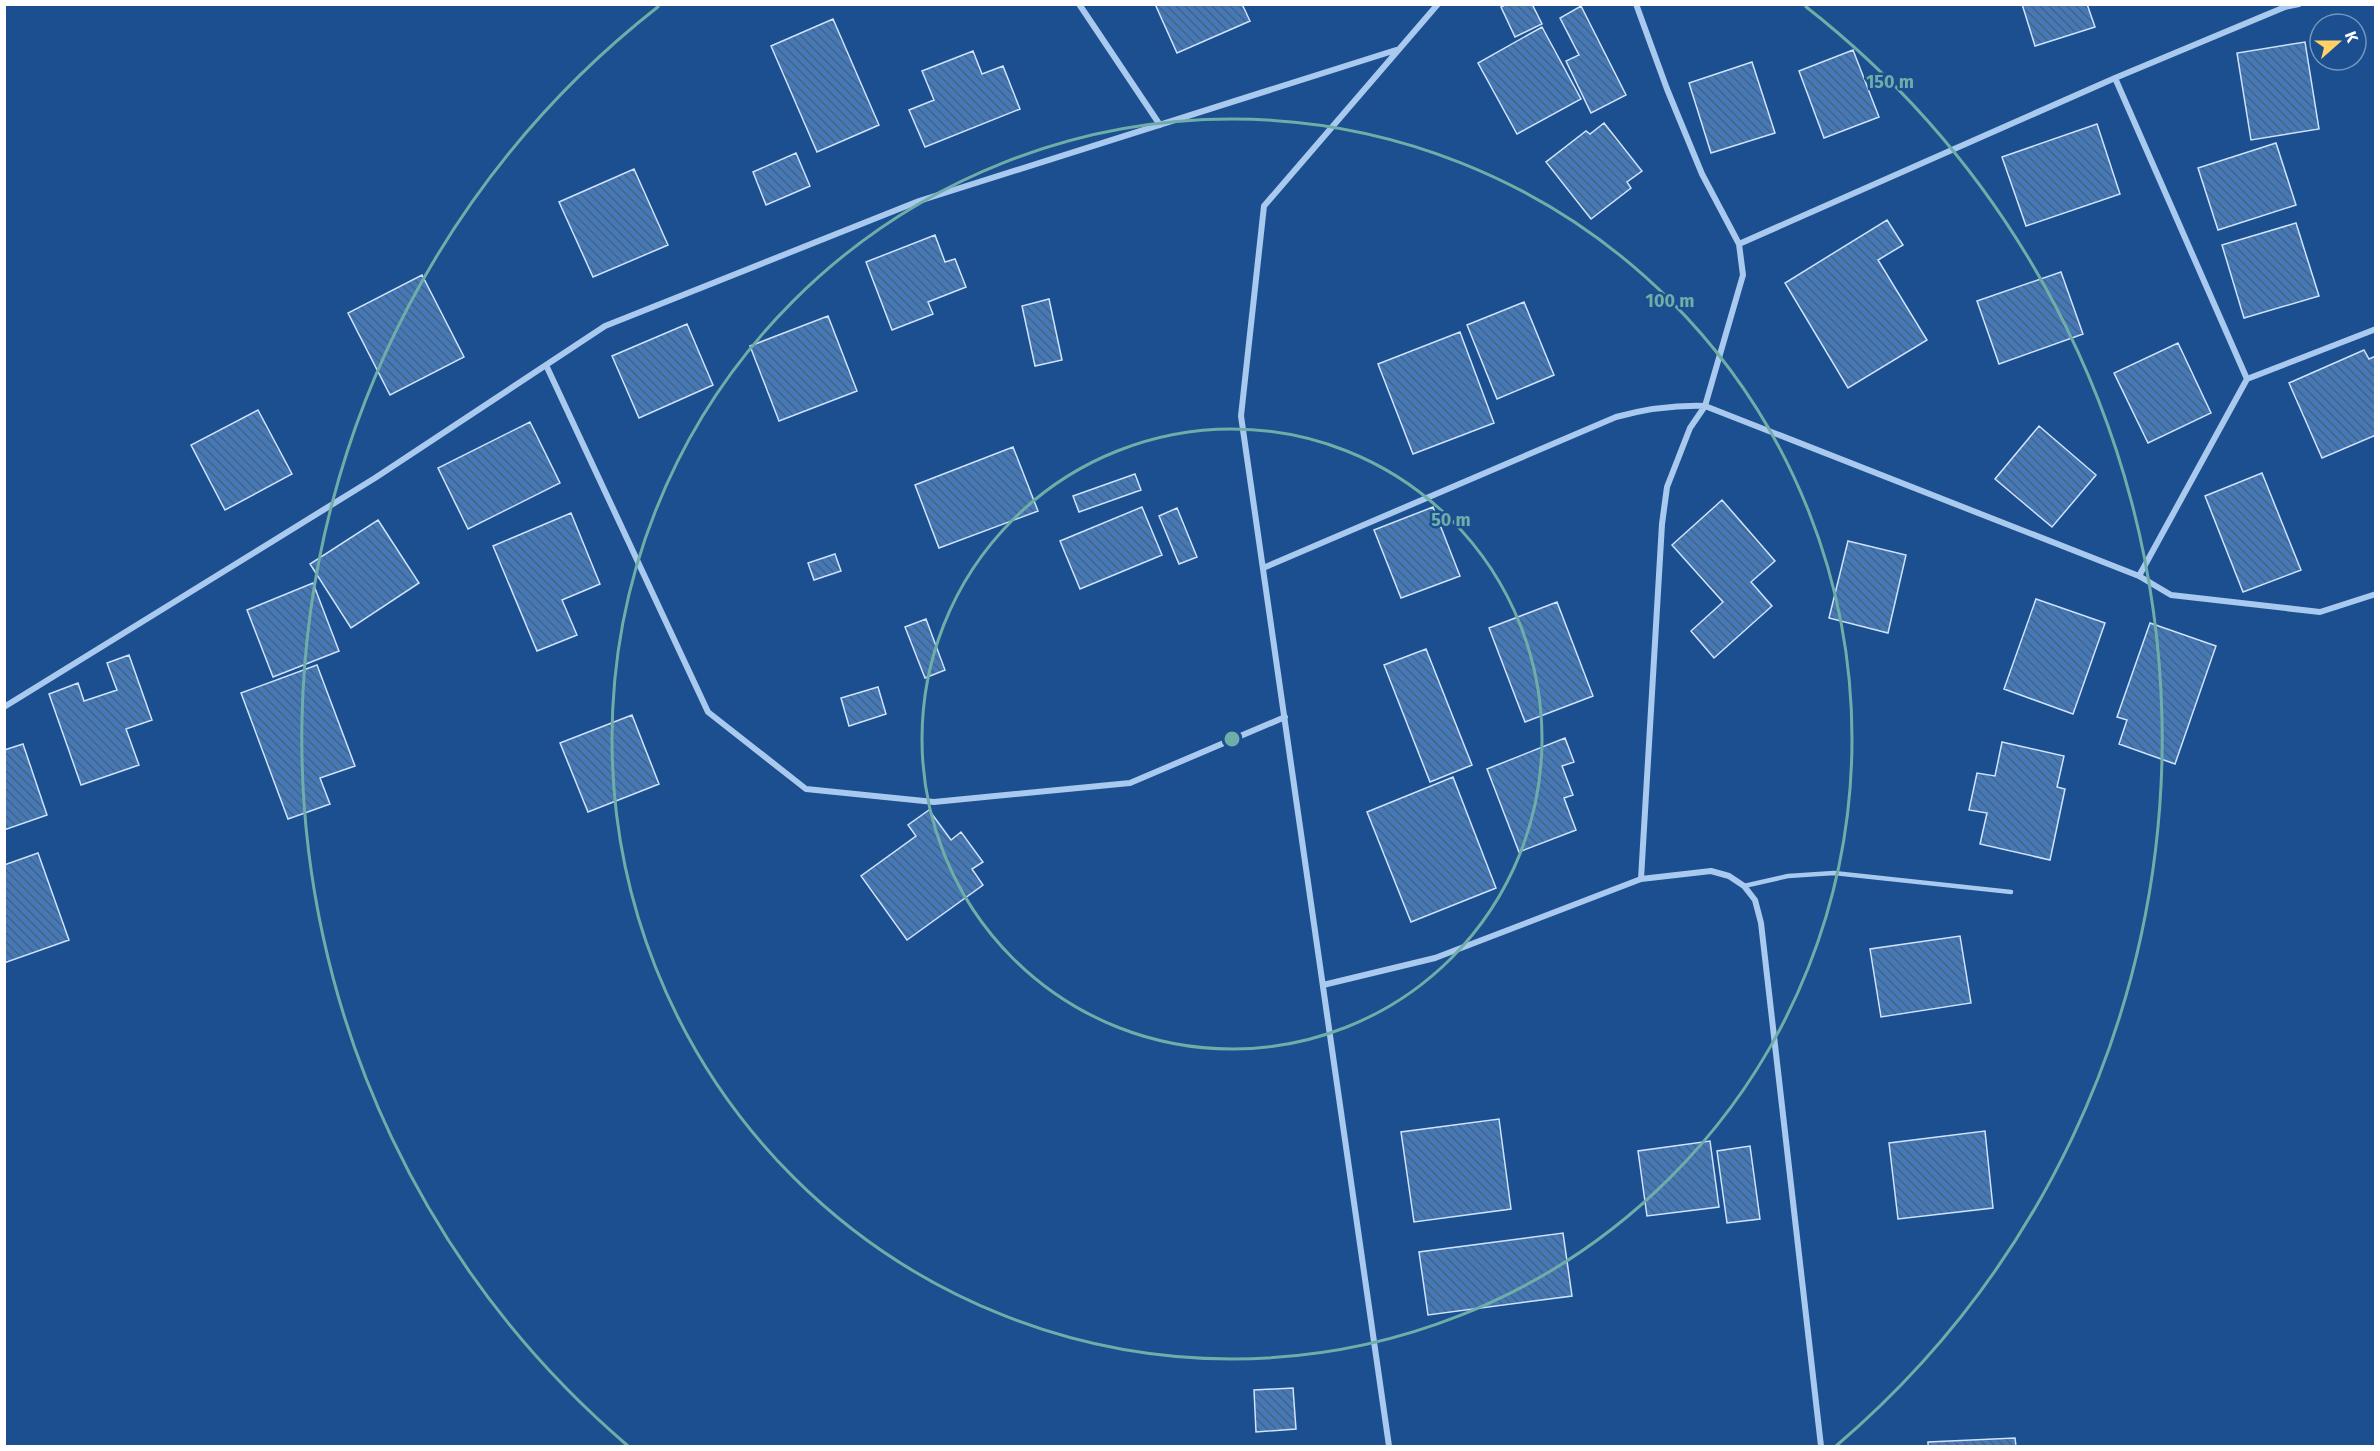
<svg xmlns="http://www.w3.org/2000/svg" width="2380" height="1451" viewBox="0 0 2380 1451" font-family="'Fira Sans',sans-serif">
	<defs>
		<pattern id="building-back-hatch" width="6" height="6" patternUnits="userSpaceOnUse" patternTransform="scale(1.5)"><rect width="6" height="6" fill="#4478b7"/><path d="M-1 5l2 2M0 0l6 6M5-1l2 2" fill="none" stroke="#486282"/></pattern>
	</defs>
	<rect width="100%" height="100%" fill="#1b4f8f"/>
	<path fill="url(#building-back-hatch)" stroke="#cfe3fa" stroke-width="1.5" d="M1155,4h87l8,17 -73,32z
		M1506,4h26l10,20 -27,13 -14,-30z
		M2022,4h65l8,23 -60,19z
		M1581,6l45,89 -35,18 -25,-52 13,-6 -19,-37z
		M833,19l46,106 -62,27 -46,-106z
		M1542,27l39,72 -64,35 -39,-71z
		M2305,42l14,87 -68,11 -14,-87z
		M1853,50l26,67 -55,21 -25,-67z
		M973,51l9,23 21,-8 17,43 -95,38 -16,-37 25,-10 -12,-29z
		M1752,62l23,71 -64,20 -22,-70z
		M1604,123l38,48 -15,11 4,6 -40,31 -45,-57 40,-31 4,3z
		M2097,124l23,70 -94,32 -24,-69z
		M2276,143l20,62 -78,25 -20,-62z
		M796,153l14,33 -44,19 -13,-33z
		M634,169l34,76 -75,32 -34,-75z
		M1887,220l16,25 -25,15 49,80 -79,48 -63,-105z
		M2296,223l23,73 -75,22 -22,-73z
		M935,235l10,27 10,-3 11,28 -38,15 5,12 -41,16 -26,-68z
		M2061,272l22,62 -84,30 -22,-63z
		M422,275l42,82 -74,38 -42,-82z
		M1049,299l13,61 -27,6 -13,-60z
		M1524,302l30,73 -57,24 -30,-74z
		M828,316l29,75 -78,30 -29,-75z
		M687,324l26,61 -74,33 -27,-62z
		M1460,332l34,91 -81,31 -35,-90z
		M2178,343l33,70 -63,30 -34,-70z
		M2364,350l5,9 7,-3v79l-54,23 -33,-75z
		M258,410l34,64 -67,36 -34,-65z
		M530,422l30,61 -92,46 -30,-61z
		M2039,426l57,49 -44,52 -57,-48z
		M1013,447l25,64 -99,37 -24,-63z
		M2262,473l39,97 -58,22 -38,-96z
		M1135,474l6,16 -62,22 -6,-16z
		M1722,500l53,61 -24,21 21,24 -58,52 -23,-27 32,-29 -51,-57z
		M1142,507l20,48 -82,34 -20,-48z
		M1433,507l27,69 -59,22 -27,-68z
		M1177,508l20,49 -18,7 -20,-48z
		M571,513l29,71 -38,16 15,35 -40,16 -44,-105z
		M378,520l41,63 -68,45 -41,-64z
		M1848,541l58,14 -18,78 -59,-15z
		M835,554l6,17 -27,9 -6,-17z
		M313,583l26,68 -66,26 -26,-67z
		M2036,599l69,24 -32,91 -69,-25z
		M1557,602l36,94 -68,26 -36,-94z
		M926,619l19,51 -20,8 -20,-51z
		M2150,623l66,23 -41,118 -56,-20 8,-24 -10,-3z
		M1426,649l46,116 -42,17 -46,-117z
		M129,655l23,65 -26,9 13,36 -58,20 -32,-91 29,-11 6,18 33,-11 -10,-27z
		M317,665l38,101 -35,12 10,26 -42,15 -47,-126z
		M878,687l8,27 -37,12 -8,-28z
		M632,715l27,69 -71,28 -28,-69z
		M1565,738l9,24 -12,4 11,29 -9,3 12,32 -57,22 -32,-83z
		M2002,742l62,14 -7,31 8,2 -15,71 -70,-16 7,-31 -18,-3 8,-37 18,3z
		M23,744l24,71 -43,15v-80z
		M1453,777l43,111 -85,34 -44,-110z
		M929,810l22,30 10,-8 22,30 -11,7 11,16 -76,55 -46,-64 55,-40 -8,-11z
		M38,853l31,87 -65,23v-98z
		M1960,936l11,67 -90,14 -11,-68z
		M1499,1119l12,90 -97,13 -13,-90z
		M1985,1131l8,77 -95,11 -9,-76z
		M1710,1141l9,66 -72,9 -9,-65z
		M1750,1146l10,73 -33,4 -10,-72z
		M1563,1233l9,63 -144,19 -9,-63z
		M1293,1388l3,41 -40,3 -2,-42z
		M2015,1438l1,8h-88v-4z"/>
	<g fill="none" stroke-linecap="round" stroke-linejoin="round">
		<path stroke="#a9c9ee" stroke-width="4.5" d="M1744,886l44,-10 46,-3 177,19"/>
		<path stroke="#a9c9ee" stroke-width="6" d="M1079,4l81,121
			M1636,4l31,85 35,85 37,70 4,31 -38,131 -15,22 -23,59 -5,37 -21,355
			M2115,78l170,-71 14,-3
			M1739,244l376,-166 132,301
			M546,365l162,347 98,77 128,13 196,-19 155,-66
			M1263,568l353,-151c30,-8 57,-12 89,-11l434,170 32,19 149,17 56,-18
			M2139,576l108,-197 129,-50
			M4,707l371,-229 230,-152 314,-125 477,-151
			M1323,985l112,-27 206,-79 70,-8 18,5 15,10 11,14 6,23 60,523
			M1389,1446l-148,-1030 23,-210 174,-202"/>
	</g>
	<g fill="none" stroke="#6fada8" stroke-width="3">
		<circle cx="1232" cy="739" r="310"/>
		<circle cx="1232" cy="739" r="620"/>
		<path d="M628 1446A930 930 0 0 1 659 6M1805 6A930 930 0 0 1 1836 1446"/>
	</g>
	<circle cx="1232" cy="739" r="9" fill="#6fada8" stroke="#1b4f8f" stroke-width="3"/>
	<g font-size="18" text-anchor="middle" font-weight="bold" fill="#6fada8" stroke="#1b4f8f" stroke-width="5" stroke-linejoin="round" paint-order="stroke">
		<text x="1890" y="88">150 m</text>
		<text x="1670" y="307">100 m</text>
		<text x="1451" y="526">50 m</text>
	</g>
	<rect width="2380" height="1451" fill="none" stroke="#ffffff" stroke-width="12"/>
	<g transform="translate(2338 42) rotate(69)"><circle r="28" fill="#1b4f8f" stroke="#7695bc" stroke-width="1.5"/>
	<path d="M0-4.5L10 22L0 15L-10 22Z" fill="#ffd166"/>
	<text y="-9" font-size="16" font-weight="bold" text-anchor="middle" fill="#ffffff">K</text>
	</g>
</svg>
